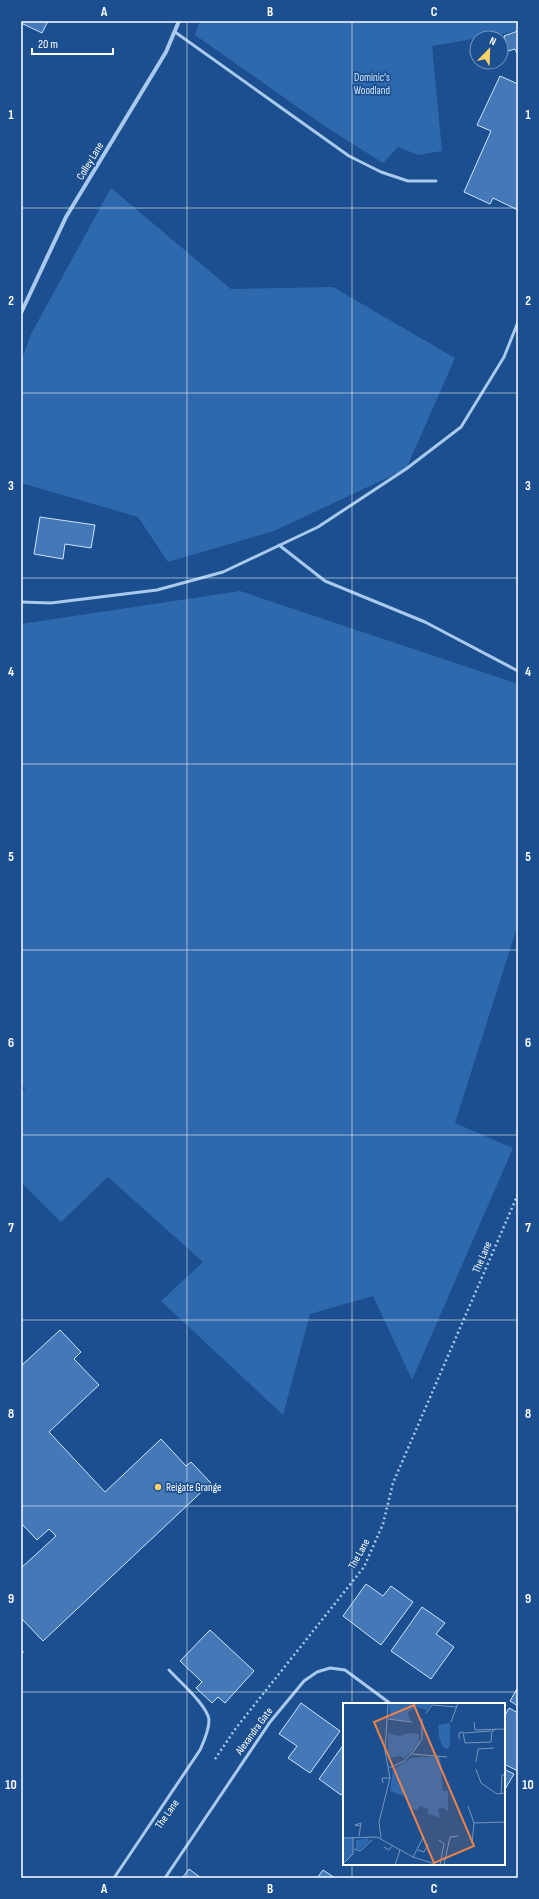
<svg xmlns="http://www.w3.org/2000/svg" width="539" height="1899" viewBox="0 0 539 1899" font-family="'Sofia Sans Condensed',sans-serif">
	<rect width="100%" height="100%" fill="#1b4f8f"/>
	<path fill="#2e69ad" d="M200,21h318v10l-86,15 10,105 -24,4 -20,-8 -15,16 -57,-36 -131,-92z
		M111,188l120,101 102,-2 122,71 -49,111 -132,62 -106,31 -30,-45 -117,-34v-122l10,-27z
		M240,591l278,93v240l-63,199 58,25 -101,232 -39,-84 -63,18 -27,101 -122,-114 42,-39 -95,-85 -47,45 -40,-40v-94l5,5 -5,-12v-457z"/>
	<path fill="#4478b7" stroke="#cfe3fa" d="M21,21h27l-6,12 -21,-10z
		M518,31v24l-3,-6 -7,2 -4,-15z
		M500,76l18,8v126l-25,-12 -3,6 -26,-12 27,-61 -14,-6z
		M40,517l55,8 -4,23 -26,-4 -2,15 -29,-5z
		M60,1330l21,22 -7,7 25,26 -50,47 56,60 56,-53 25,27 5,-4 20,21 -168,158 -22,-23v-50l35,-32 -7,-7 -12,11 -16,-17v-157z
		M366,1584l17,12 8,-10 22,16 -32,43 -38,-29z
		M422,1607l23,16 -9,11 18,13 -23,32 -40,-28z
		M210,1630l44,41 -29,32 -7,-6 -6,6 -16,-15 6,-6 -22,-21z
		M518,1687v19l-8,-5z
		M301,1703l39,28 -30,42 -22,-15 9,-12 -18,-12z
		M509,1708l9,5v58l-14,-7v-47z
		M344,1744v47l-3,4 -22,-16z
		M504,1769l10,5 -10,17z
		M189,1869l12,9h-19z
		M323,1870l12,8h-18z"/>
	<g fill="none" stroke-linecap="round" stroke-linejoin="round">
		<path stroke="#a9c9ee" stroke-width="2.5" stroke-dasharray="2 3" stroke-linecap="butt" d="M215,1759l21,-31 128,-161 19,-43 10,-41 125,-289"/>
		<path stroke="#a9c9ee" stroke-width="3" d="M175,32l174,124 32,16 27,9h28
			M279,545l46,36 100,41 93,49
			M21,602l30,1 106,-13 66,-18 95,-45 88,-58 55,-42 43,-70 14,-35
			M21,1653l1,-1
			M114,1878l86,-128c4,-9 9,-19 9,-30 -1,-14 -30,-39 -40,-50
			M165,1878l105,-156 34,-41 13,-9 13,-4 15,2 46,34"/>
		<path stroke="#a9c9ee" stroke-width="4" d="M21,313l45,-96 100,-165 13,-31"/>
	</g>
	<path fill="none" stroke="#fff" stroke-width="1" stroke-opacity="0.55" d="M187,21v1857M352,21v1683M21,208h497M21,393h497M21,578h497M21,764h497M21,950h497M21,1135h497M21,1320h497M21,1506h497M21,1692h497M352,1864v14"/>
	<circle fill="#ffd166" stroke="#1b4f8f" stroke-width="1.5" cx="158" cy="1487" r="4"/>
	<g text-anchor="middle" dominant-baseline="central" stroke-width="3.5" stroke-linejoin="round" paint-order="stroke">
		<g font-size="11" fill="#cfe3fa" stroke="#1b4f8f">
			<text x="372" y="77">Dominic's<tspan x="372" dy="13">Woodland</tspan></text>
		</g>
		<g font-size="11" fill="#fff" stroke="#1b4f8f">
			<text transform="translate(90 161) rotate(-59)">Colley Lane</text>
			<text transform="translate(482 1257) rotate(-67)">The Lane</text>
			<text transform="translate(359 1554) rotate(-61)">The Lane</text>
			<text transform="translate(254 1731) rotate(-54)">Alexandra Gate</text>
			<text transform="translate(167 1814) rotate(-55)">The Lane</text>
		</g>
		<g font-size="11" fill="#fff" stroke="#1b4f8f" text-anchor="start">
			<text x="166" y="1487">Reigate Grange</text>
		</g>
	</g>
	<g transform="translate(343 1703)">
		<rect width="162" height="162" fill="#1b4f8f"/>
		<path d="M46,0h44l-7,7 -10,-3 -8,5 2,9 -20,-2zM107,20v23l-3,3 -4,-2 -4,-10 -1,-12zM45,30l12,3 8,-3 11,1v10l-15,15 -3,-3 -13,2zM97,53l3,35h5v20l-6,-4 -4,3 2,8 -13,-5 2,-4 -10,-3 -2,5 -10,-5 2,-5 -5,-5 -14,-5 3,-22 18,-11zM10,134v17l-10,10v-26zM25,135l1,3 -10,9 -3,-1v-9z" fill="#2e69ad"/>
		<path fill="none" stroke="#7695bc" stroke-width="1" d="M83,10l6,-8 25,2M45,16l24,3M108,19l7,-19M131,19l1,8 30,-1M121,30l27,-2M116,36v-6l4,-1 2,11 26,-1 1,-11 4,-2M69,51l35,3M133,59l2,-13 16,-1M46,65l15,-7 10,-10 8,-12v-20M133,66l5,14 16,11 8,-1M40,80l-1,-5h8M158,91l1,-19h3M125,103l6,17M16,133l2,-13 -6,2 5,1M0,135l34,-1 36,20 25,8M38,135l-2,-16 11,-44 -5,-27 3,-48M96,137l5,4 -4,21M129,140l2,-20 31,-1M41,144l5,3 4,-5M11,146l6,2 12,-11M75,147l6,2 4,-8M70,154l11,-21M0,161l10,-10v-17M52,162l5,-15M101,162l6,-28 8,-1"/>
		<path fill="#ee8249" fill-opacity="0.15" stroke="#ee8249" stroke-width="2" d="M71,2l60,141 -40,17 -60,-141z"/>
		<rect width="162" height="162" fill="none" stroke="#fff" stroke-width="2"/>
	</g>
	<rect width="539" height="1899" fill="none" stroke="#1b4f8f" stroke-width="44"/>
	<g transform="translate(489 50) rotate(23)"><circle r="19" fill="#1b4f8f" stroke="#7695bc"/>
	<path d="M0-3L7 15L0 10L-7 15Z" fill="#ffd166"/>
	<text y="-6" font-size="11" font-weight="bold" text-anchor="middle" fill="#ffffff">N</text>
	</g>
	<path d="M32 48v6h81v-6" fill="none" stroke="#ffffff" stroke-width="2"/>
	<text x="38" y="48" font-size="12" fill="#ffffff" stroke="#1b4f8f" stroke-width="3" paint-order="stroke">20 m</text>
	<rect x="22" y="22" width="495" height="1855" fill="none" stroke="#fff" stroke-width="1.5"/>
	<g font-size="13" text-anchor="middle" font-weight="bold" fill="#fff">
		<text x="104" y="16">A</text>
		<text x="270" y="16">B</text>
		<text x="434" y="16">C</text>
		<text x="11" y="119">1</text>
		<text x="528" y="119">1</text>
		<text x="11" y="305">2</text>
		<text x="528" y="305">2</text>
		<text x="11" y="490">3</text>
		<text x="528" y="490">3</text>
		<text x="11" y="676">4</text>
		<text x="528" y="676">4</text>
		<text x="11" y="861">5</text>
		<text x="528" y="861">5</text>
		<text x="11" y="1047">6</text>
		<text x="528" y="1047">6</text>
		<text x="11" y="1232">7</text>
		<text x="528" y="1232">7</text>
		<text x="11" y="1418">8</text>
		<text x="528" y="1418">8</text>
		<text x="11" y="1603">9</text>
		<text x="528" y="1603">9</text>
		<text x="11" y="1789">10</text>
		<text x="528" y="1789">10</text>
		<text x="104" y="1893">A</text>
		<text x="270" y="1893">B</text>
		<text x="434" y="1893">C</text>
	</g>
</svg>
